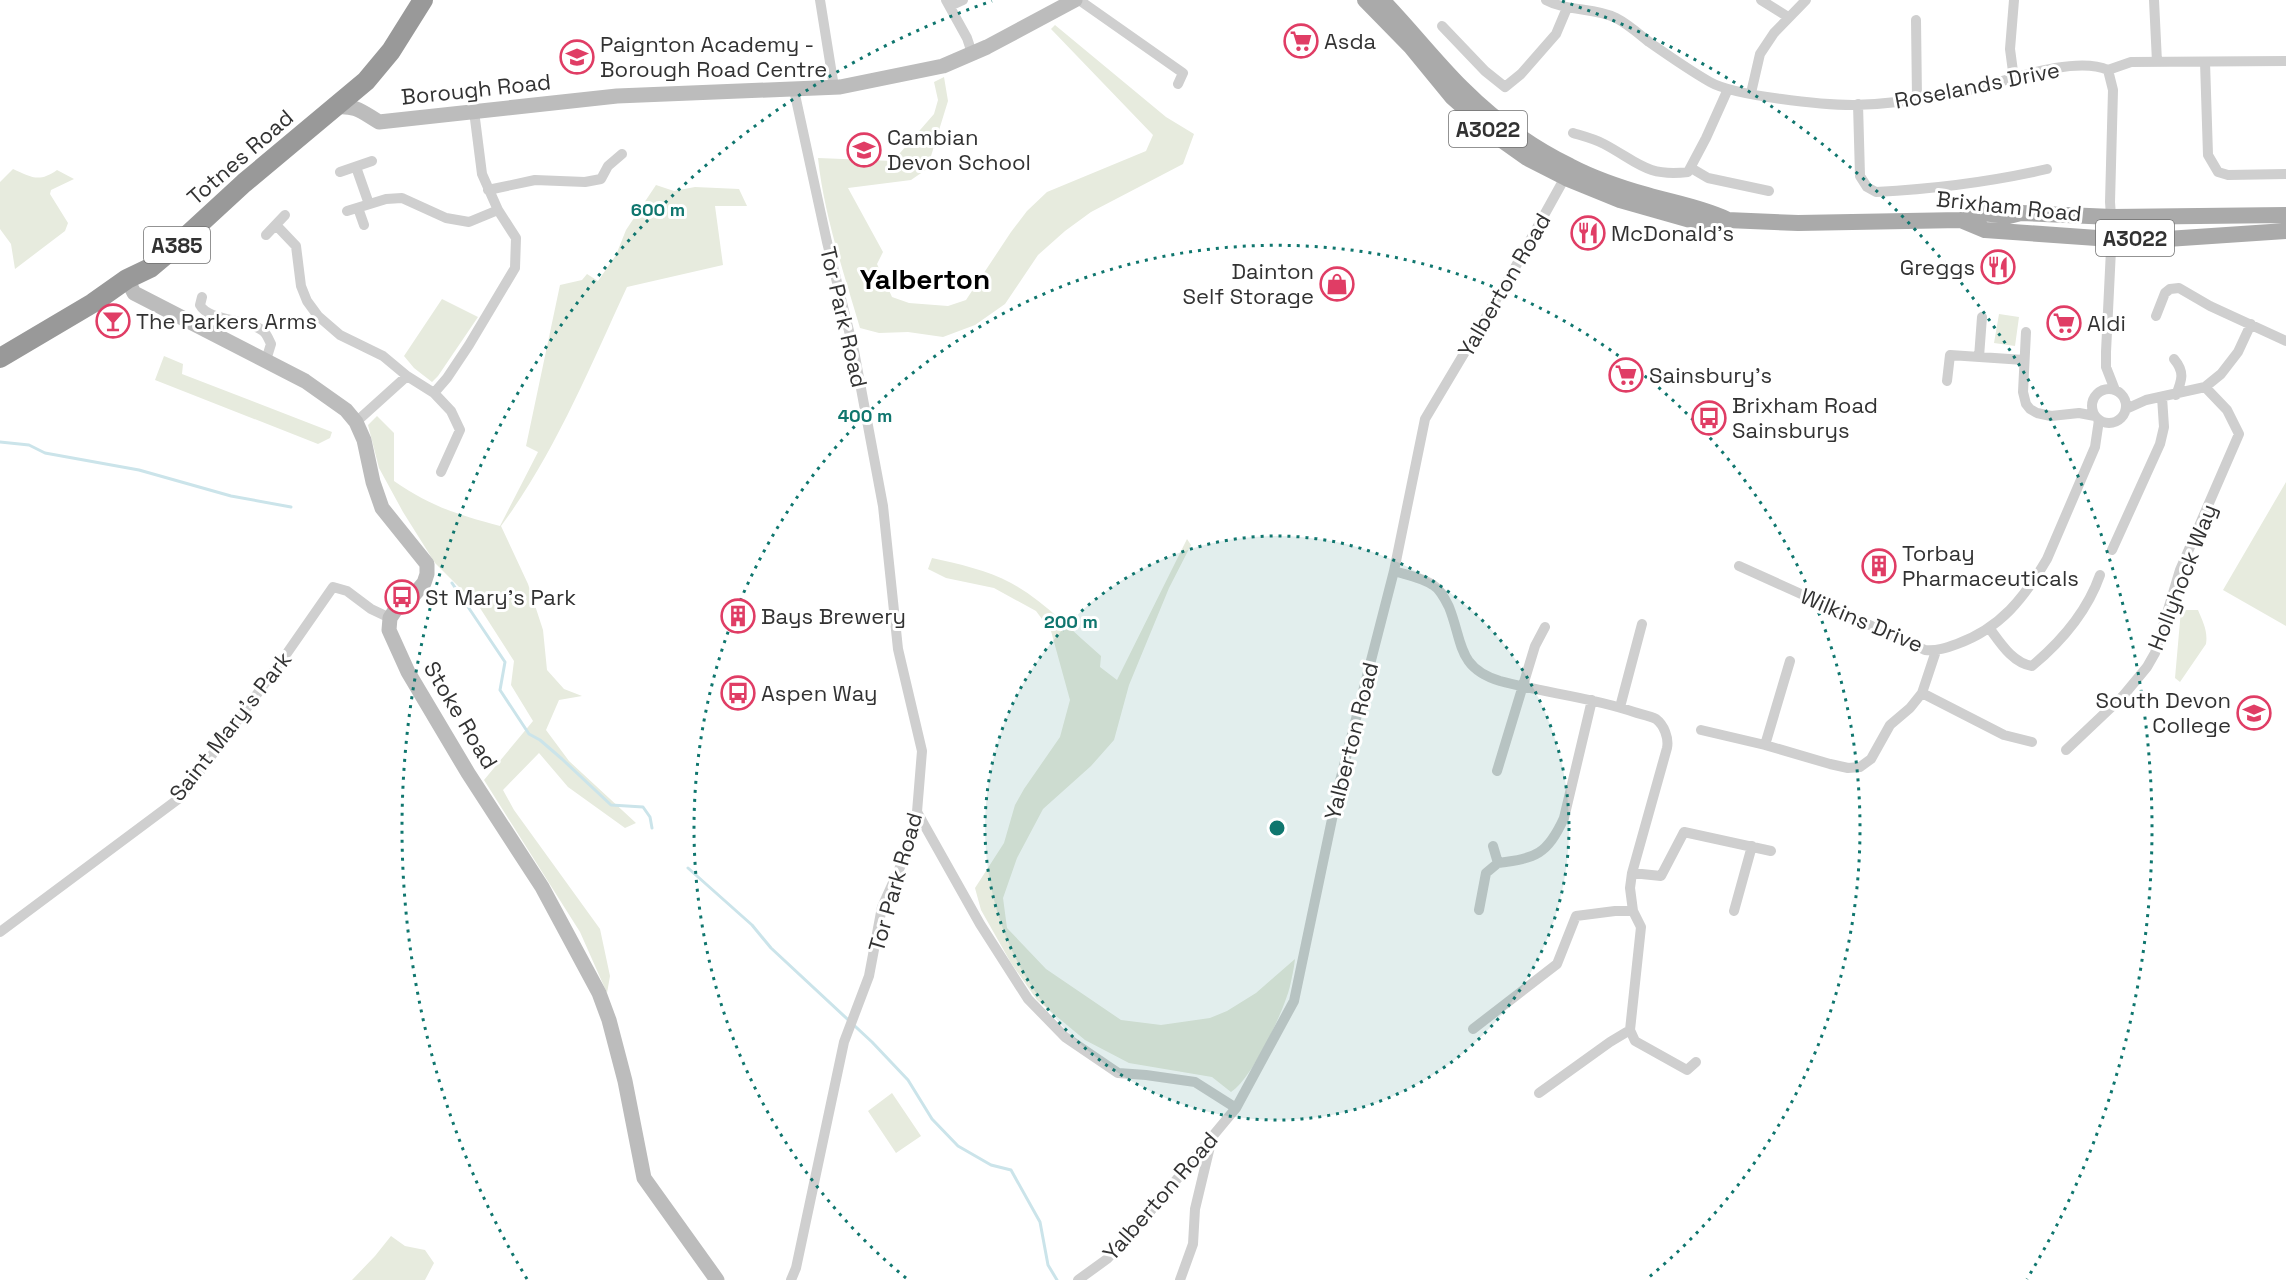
<svg xmlns="http://www.w3.org/2000/svg" width="2286" height="1280" viewBox="0 0 2286 1280" font-family="'Space Grotesk',sans-serif">
	<rect width="100%" height="100%" fill="#fff"/>
	<path fill="#e7ebde" d="M1055,25l111,92 28,17 -11,30 -92,48 -26,19 -27,24 -33,49 -30,21 -32,12 -35,-5 -29,1 -19,-5c-16,-55 -36,-112 -42,-170l75,3 41,-47 4,-14 -4,-18 10,-5 4,24 -21,68 -16,11 -63,8 35,64 -6,12 15,33 17,6 39,3 18,-6 45,-68 16,-21 20,-19 99,-41 7,-16 -102,-106z
		M13,169c18,8 26,14 44,1l17,9 -23,11 -1,4 18,29 -3,8 -50,38 -4,-25 -11,-15v-47z
		M656,185l18,6 21,-4 44,2 8,17h-32l8,59 -96,22c-38,82 -72,166 -126,239l27,58 15,46 4,40 17,19 18,7 -23,4 -13,30 23,31 67,62 -11,5 -57,-41 -29,-34 -36,37 11,20 86,119 10,47 -3,17 -27,-61 -96,-152 49,-59 -22,-36 3,-24 -34,-53 -45,-45 -32,-51 -24,-44 -11,-43 9,-9 17,17v48c38,26 62,33 106,45l38,-74 -12,-6 34,-161 22,-5 5,-6 11,7 18,-26 10,-25z
		M442,299l36,18 -40,59 -6,6 -18,-14 -10,-12z
		M1999,314l20,3 -4,29 -21,-3z
		M164,356l19,8 -1,10 150,58 -2,6 -12,6 -163,-64z
		M2286,482v144l-63,-36z
		M1187,539l4,6 -22,43 -40,97 -15,55 -23,26 -48,43 -26,49 -14,40 4,30 39,41 75,51 40,5 49,-7 17,-7 29,-18 39,-34c-1,9 -3,18 -5,27 -6,25 -38,93 -59,106l-19,-15 -83,-14 -44,-23 -48,-40 -26,-37 -30,-53 -6,-22 29,-45 11,-38 9,-16 36,-52 10,-37 -19,-69 -15,-20 -42,-23 -48,-10 -18,-9 4,-11c26,6 56,12 79,25 33,18 62,49 90,73l-1,11 17,13z
		M2181,610h17c5,12 10,21 8,34l-26,38 -5,-4z
		M892,1093l29,43 -25,17 -28,-42z
		M391,1236l14,10 20,4 9,13 -9,17h-73l23,-24z"/>
	<g fill="none" stroke-linecap="round" stroke-linejoin="round">
		<path stroke="#cbe4ea" stroke-width="3" d="M0,442l29,3 16,8 94,17 92,26 60,11
			M452,583l53,79 -5,28 29,44 11,6 22,19 49,46 32,2 7,10 2,11
			M688,868l64,57 19,23 101,94 36,38 24,39 26,27 33,19 20,5 29,52 8,43 9,15"/>
		<path stroke="#cfcfcf" stroke-width="10" d="M820,0l14,87
			M946,0l21,38 5,15
			M1079,0l104,73 -5,11
			M1546,0c22,12 48,7 70,18 12,6 23,16 33,24 20,14 40,28 61,40 24,14 114,23 143,23 35,-1 70,-5 104,-12 39,-8 115,-39 151,-23l5,20 -3,112 2,27 -6,123v15l9,23
			M1761,0l27,17
			M2154,0l3,62
			M950,6l13,-6
			M1916,20l1,79
			M1442,26l43,45 20,16 16,-13 35,-40 11,-26
			M2205,62l3,93 10,17 10,3 58,-1
			M2108,70l23,-8 155,-1
			M2014,79l-4,-30 4,-49
			M1751,93l9,-39 14,-21 32,-33
			M1858,104l2,72 7,11 9,5c58,-3 114,-10 171,-23
			M1573,133c10,3 22,6 31,11 34,18 42,33 84,28l18,-34 22,-49
			M356,167l13,37
			M1691,168l17,10 61,13
			M340,172l32,-11
			M488,190l47,-10 50,2 16,-3 7,-13 14,-12
			M358,208l6,17
			M347,211l39,-12 16,-1 44,20 23,4 29,-12
			M276,225l20,21 5,40 6,15 11,15 22,19 43,21 24,20
			M266,235l19,-20
			M202,297l-2,8c9,17 48,13 63,26 4,3 6,9 8,13l-5,16
			M2156,316l9,-23 5,-4 9,-1 31,18 76,35
			M2026,332l-3,60 3,12 4,5 7,4 14,3 28,-3 16,3
			M1979,357l3,-40
			M2174,359c11,13 8,21 2,36
			M1947,381l3,-26 74,5
			M2092 406a17 17 0 1 1 34 0a17 17 0 1 1-34 0Z
			M434,393l17,18 9,19 -19,42
			M2126,409l20,-9 59,-13 16,-13 17,-22 13,-28
			M356,422l51,-46 27,17 13,-15 22,-33 46,-77 1,-30 -18,-28 -16,-36 -8,-63
			M2112,550l48,-106 4,-17 -2,-30
			M1739,566l186,84c12,1 21,-2 32,-6 44,-16 67,-46 90,-85l48,-112 4,-27
			M1394,571c13,4 27,6 39,14 7,4 12,14 16,22 14,35 8,61 51,74 44,12 91,16 134,31 6,2 16,4 22,7 8,6 13,19 11,29l-35,125 -2,15 3,23 8,16 -11,103 5,11 52,29 9,-8
			M1990,629c11,15 23,34 42,37 30,-25 55,-54 68,-91
			M1922,693l82,42 28,7
			M1620,707l22,-83
			M1701,730l64,15 65,19 18,4 12,-1 11,-8 19,-34 20,-17 12,-15 14,-42
			M1765,745l25,-84
			M2066,750l57,-54 24,-29 8,-14 25,-83 59,-136 -12,-24 -22,-23
			M1497,771l38,-125 10,-19
			M917,812l63,112 48,75 37,38 53,36 28,2 49,7 41,26
			M1493,846l5,17c38,-5 49,-8 66,-45l28,-118
			M1632,873l29,3 23,-44 87,19
			M1479,910l7,-37 12,-10
			M1734,911l18,-65
			M0,932l181,-135 104,-141 48,-69 14,4 24,18 19,9
			M1473,1029l84,-65 19,-48 39,-5h18
			M1539,1093l71,-51 20,-12
			M791,1280l5,-12 48,-226 25,-66 13,-69 23,-51 12,-44 5,-61 -24,-102 -15,-143 -29,-155 -27,-109 -33,-152
			M1078,1280l29,-21 31,-33 98,-118 58,-107 46,-220 54,-210 31,-152 87,-146 56,-101
			M1180,1280l13,-36 2,-35 17,-71"/>
		<path stroke="#bcbcbc" stroke-width="15" d="M335,107c22,-2 27,5 44,15l238,-26 223,-9 103,-21 44,-19 88,-47
			M127,279l7,14 171,88 41,29 10,12 8,18 9,42 9,26 45,56v10l-3,9 -12,14 -16,12 -6,9 -1,12 19,42 60,101 74,114 57,106 10,27 16,61 19,97 73,102"/>
		<path stroke="#aaa" stroke-width="16" d="M1365,0l46,47 41,50 44,39 31,22 39,20 54,22 81,23 26,-3 71,3 163,-3 24,10 126,9h56l119,-8
			M1382,0c28,29 52,60 80,88 31,31 69,59 108,78 23,12 52,22 77,29 27,8 53,12 79,24
			M1961,220l21,-7 27,3 12,-3 91,4 174,-2"/>
		<path stroke="#999" stroke-width="20" d="M0,358l93,-55 34,-24 23,-11 19,-16 75,-69 122,-102 25,-30 32,-51"/>
	</g>
	<circle cx="1277" cy="828" r="292" fill="#0f766e" fill-opacity=".12"/>
	<g fill="none" stroke="#0f766e" stroke-width="3" stroke-dasharray="3 6">
		<circle cx="1277" cy="828" r="292"/>
		<path d="M906 1278A583 583 0 1 1 1648 1278"/>
		<path d="M527 1279A875 875 0 0 1 992 1M1562 1A875 875 0 0 1 2027 1279"/>
	</g>
	<defs>
		<g id="supermarket-ring" transform="scale(1.725)"><circle r="9.5" fill="#fff" stroke="#e03d65" stroke-width="1.5"/><path d="M-6-5.5h2.5l.6 2H6L4.5 2H-2.5L-4.4-4H-6ZM-1.5 3.2a1.3 1.3 0 1 0 .1 0ZM3 3.2a1.3 1.3 0 1 0 .1 0Z" fill="#e03d65"/></g>
		<g id="school-ring" transform="scale(1.725)"><circle r="9.5" fill="#fff" stroke="#e03d65" stroke-width="1.5"/><path d="M0-5L7-2L0 1L-7-2ZM-4 1L0 2.5L4 1V4Q0 6-4 4Z" fill="#e03d65"/></g>
		<g id="restaurant-ring" transform="scale(1.725)"><circle r="9.5" fill="#fff" stroke="#e03d65" stroke-width="1.5"/><path d="M-5-6h1v4h1v-4h1v4h1v-4h1v5L-1.5 .5V6h-2V.5L-5-1ZM5-6V6H3V1.5H1.5Q1.5-4 5-6Z" fill="#e03d65"/></g>
		<g id="shop-ring" transform="scale(1.725)"><circle r="9.5" fill="#fff" stroke="#e03d65" stroke-width="1.5"/><path d="M-5-2.5h2.3a2.7 3.5 0 0 1 5.4 0H5L5.5 6h-11ZM-1.5-2.5h3a1.5 2.3 0 0 0-3 0Z" fill="#e03d65"/></g>
		<g id="bar-ring" transform="scale(1.725)"><circle r="9.5" fill="#fff" stroke="#e03d65" stroke-width="1.5"/><path d="M-6-5H6L.8 .8V4.5H3.5V6h-7V4.5H-.8V.8Z" fill="#e03d65"/></g>
		<g id="bus-ring" transform="scale(1.725)"><circle r="9.5" fill="#fff" stroke="#e03d65" stroke-width="1.5"/><path d="M-5-6H5V4H4V6H2V4H-2V6H-4V4H-5ZM-3.5-4V0h7V-4ZM-3.5 1.2v1.5H-2V1.2ZM2 1.2v1.5H3.5V1.2Z" fill="#e03d65"/></g>
		<g id="building-ring" transform="scale(1.725)"><circle r="9.5" fill="#fff" stroke="#e03d65" stroke-width="1.5"/><path d="M-4-6H4V6H1V3H-1V6H-4ZM-2.5-4.3h1.7v1.8h-1.7ZM.8-4.3h1.7v1.8H.8ZM-2.5-1h1.7V.8h-1.7ZM.8-1h1.7V.8H.8Z" fill="#e03d65"/></g>
		<g id="university-ring" transform="scale(1.725)"><circle r="9.5" fill="#fff" stroke="#e03d65" stroke-width="1.5"/><path d="M0-5L7-2L0 1L-7-2ZM-4 1L0 2.5L4 1V4Q0 6-4 4Z" fill="#e03d65"/></g>
	</defs>
	<g fill-rule="evenodd">
		<use href="#supermarket-ring" x="1301" y="41"/>
		<use href="#school-ring" x="577" y="57"/>
		<use href="#school-ring" x="864" y="150"/>
		<use href="#restaurant-ring" x="1588" y="233"/>
		<use href="#restaurant-ring" x="1998" y="267"/>
		<use href="#shop-ring" x="1337" y="284"/>
		<use href="#bar-ring" x="113" y="321"/>
		<use href="#supermarket-ring" x="2064" y="323"/>
		<use href="#supermarket-ring" x="1626" y="375"/>
		<use href="#bus-ring" x="1709" y="418"/>
		<use href="#building-ring" x="1879" y="566"/>
		<use href="#bus-ring" x="402" y="597"/>
		<use href="#building-ring" x="738" y="616"/>
		<use href="#bus-ring" x="738" y="693"/>
		<use href="#university-ring" x="2254" y="713"/>
	</g>
	<g text-anchor="middle" dominant-baseline="central" stroke-width="6" stroke-linejoin="round" paint-order="stroke">
		<g fill="#fff" stroke="#707070" stroke-width="1.5">
			<rect x="1449" y="111" width="78" height="36" rx="4.5"/>
			<rect x="2096" y="220" width="78" height="36" rx="4.5"/>
			<rect x="144" y="227" width="66" height="36" rx="4.5"/>
		</g>
		<g font-size="21" font-weight="bold" fill="#323232">
			<text x="1488" y="129">A3022</text>
			<text x="2135" y="238">A3022</text>
			<text x="177" y="245">A385</text>
		</g>
		<g font-size="22" fill="#323232" stroke="#fff" text-anchor="start">
			<text x="1324" y="41">Asda</text>
			<text x="600" y="44">Paignton Academy -<tspan x="600" dy="25">Borough Road Centre</tspan></text>
			<text x="887" y="137">Cambian<tspan x="887" dy="25">Devon School</tspan></text>
			<text x="1611" y="233">McDonald's</text>
			<text x="1975" y="267" text-anchor="end">Greggs</text>
			<text x="1314" y="271" text-anchor="end">Dainton<tspan x="1314" dy="25">Self Storage</tspan></text>
			<text x="136" y="321">The Parkers Arms</text>
			<text x="2087" y="323">Aldi</text>
			<text x="1649" y="375">Sainsbury's</text>
			<text x="1732" y="405">Brixham Road<tspan x="1732" dy="25">Sainsburys</tspan></text>
			<text x="1902" y="553">Torbay<tspan x="1902" dy="25">Pharmaceuticals</tspan></text>
			<text x="425" y="597">St Mary's Park</text>
			<text x="761" y="616">Bays Brewery</text>
			<text x="761" y="693">Aspen Way</text>
			<text x="2231" y="700" text-anchor="end">South Devon<tspan x="2231" dy="25">College</tspan></text>
		</g>
		<g font-size="22" fill="#323232" stroke="#fff">
			<text transform="translate(1977 85) rotate(-11)">Roselands Drive</text>
			<text transform="translate(476 89) rotate(-6)">Borough Road</text>
			<text transform="translate(240 157) rotate(-41)">Totnes Road</text>
			<text transform="translate(2009 206) rotate(6)">Brixham Road</text>
			<text transform="translate(1504 285) rotate(-60)">Yalberton Road</text>
			<text transform="translate(844 317) rotate(77)">Tor Park Road</text>
			<text transform="translate(2182 577) rotate(-69)">Hollyhock Way</text>
			<text transform="translate(1862 620) rotate(23)">Wilkins Drive</text>
			<text transform="translate(461 715) rotate(59)">Stoke Road</text>
			<text transform="translate(230 726) rotate(-52)">Saint Mary's Park</text>
			<text transform="translate(1351 741) rotate(-76)">Yalberton Road</text>
			<text transform="translate(895 882) rotate(-74)">Tor Park Road</text>
			<text transform="translate(1160 1196) rotate(-49)">Yalberton Road</text>
		</g>
		<g font-size="28" font-weight="bold" fill="#000" stroke="#fff">
			<text x="925" y="279">Yalberton</text>
		</g>
	</g>
	<circle cx="1277" cy="828" r="9" fill="#0f766e" stroke="#fff" stroke-width="3"/>
	<g font-size="18" text-anchor="middle" font-weight="bold" fill="#0f766e" stroke="#fff" stroke-width="6" stroke-linejoin="round" paint-order="stroke">
		<text x="658" y="216">600 m</text>
		<text x="865" y="422">400 m</text>
		<text x="1071" y="628">200 m</text>
	</g>
</svg>
